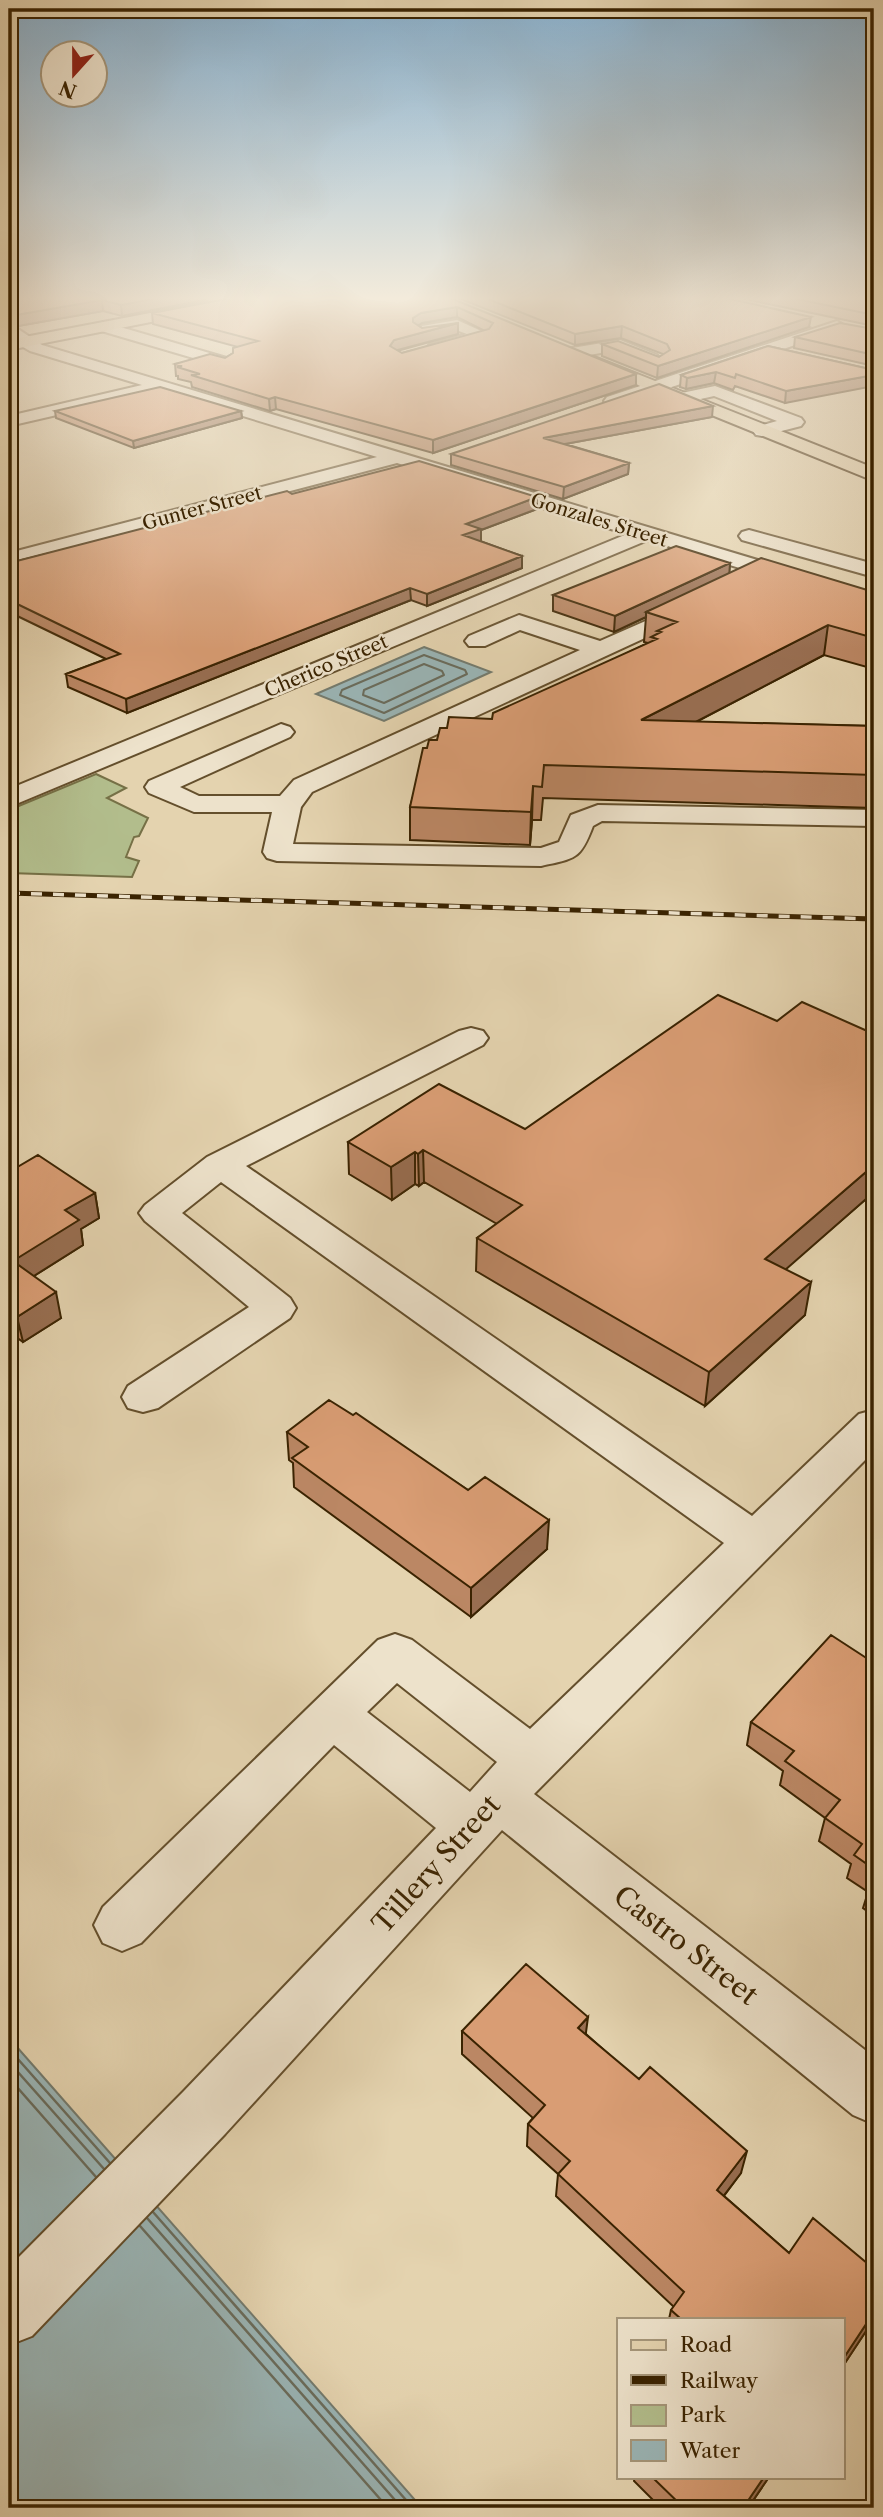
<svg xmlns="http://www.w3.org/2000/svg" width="883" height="2517" viewBox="0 0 883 2517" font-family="'Libre Caslon Text',serif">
	<rect width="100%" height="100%" fill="#e4d3af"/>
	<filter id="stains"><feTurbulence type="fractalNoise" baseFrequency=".00286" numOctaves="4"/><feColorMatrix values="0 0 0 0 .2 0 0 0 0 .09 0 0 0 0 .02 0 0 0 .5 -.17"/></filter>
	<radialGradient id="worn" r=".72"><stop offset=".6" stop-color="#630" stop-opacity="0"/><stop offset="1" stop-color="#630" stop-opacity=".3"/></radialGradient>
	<path fill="#b2bd8c" stroke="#767046" stroke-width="2" d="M96,774l30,14 -19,10 41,20 -9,18 -5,1 -8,20 13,4 -7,16 -123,-4v-63z"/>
	<path fill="#9ab5b6" stroke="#747b6e" stroke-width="2" d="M424,647l67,25 -107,49 -68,-27z
		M9,2038l413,470h-413z"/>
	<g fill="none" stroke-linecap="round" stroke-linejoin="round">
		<path stroke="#6a6c5c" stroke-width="2" d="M424,655l41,15 2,4 -83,39 -44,-18 2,-5z
			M424,664l18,7 2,4 -60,28 -21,-8 1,-5z"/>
		<path stroke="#6a6c5c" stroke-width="2.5" d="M9,2049l101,114
			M9,2062l95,107
			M9,2078l87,99
			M153,2212l260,296
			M147,2218l255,290
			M140,2226l248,282"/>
		<g stroke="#644f2c" stroke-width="4">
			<path id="minor" d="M205,297h24l9,5 -7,4 -24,-6z
				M457,320l33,15 -2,3 -53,15 -8,-5 2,-3 38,-11 -11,-4 -34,6 -8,-5 8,-5z
				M837,321l8,5 -3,3 -223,76h-12l-3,-4 3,-4z
				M103,322l127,37 2,3 -8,5 -126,-37 -3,-3z
				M9,323l33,22 832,250v14l-226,-69 -639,267v-18l618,-255 -230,-71 -388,102v-12l368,-96 -216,-66 -152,35v-10l133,-31 -112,-34 -21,-12z
				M620,340l37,15 2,3 -8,5 -33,-13 -46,8 -8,-5 8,-5z
				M715,386l86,32 3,4 -3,4 -39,10 -6,-1 -3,-4 3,-4 21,-6 -63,-25 -31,7 -9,-5 3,-4z
				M749,530l125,34v13l-132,-37 -3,-4 3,-4z
				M691,601l8,2 3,5 -3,5 -387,179 -11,15 -8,37 248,4 18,-6 12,-27 27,-10 276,5v16l-272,-5 -9,5c-13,34 -17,32 -52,40l-264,-5 -10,-3 -4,-6 9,-40h-78l-45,-19 -4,-6 4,-6 132,-57 9,3 4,5 -4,5 -110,50 19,9h81l14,-16 286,-130 -60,-20 -35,16h-16l-4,-5 4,-5 50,-21 81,26z
				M471,1028l12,3 5,7 -5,7 -237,121 506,350 107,-102 15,-4v41l-340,343 340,263v67l-21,-9 -351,-285 -277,304 -193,202 -23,9v-78l174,-175 253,-264 -102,-83 -193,198 -19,8 -19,-8 -9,-18 9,-18 275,-267 17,-6 17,6 118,89 194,-186 -503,-361 -39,31 108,85 6,10 -6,10 -132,90 -15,4 -15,-4 -6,-11 6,-11 121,-79 -104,-86 -6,-8 6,-8 62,-48 252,-126zM397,1683l100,79 -27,30 -103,-80z"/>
		</g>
		<g stroke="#3a2301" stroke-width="4">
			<path id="major" d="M234,297h30l-7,4 -248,49v-10z
				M587,354l287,114v13l-293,-119 -2,-3z"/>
		</g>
		<use href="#minor" fill="#ede2cb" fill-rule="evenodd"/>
		<use href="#major" fill="#e4d3af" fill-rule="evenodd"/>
		<g stroke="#3a2301" stroke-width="5">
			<path id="rail" d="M9,893l865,26"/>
		</g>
		<use href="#rail" stroke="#ede2cb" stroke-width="3.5" stroke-dasharray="11" stroke-linecap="butt"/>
	</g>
	<path fill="#bb8764" stroke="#3a2301" stroke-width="2" fill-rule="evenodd" d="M9,297l195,3 -82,16 -19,-5 -85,15 -9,-6z
		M448,297l188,88 -203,68 -157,-44 -6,2 -78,-24 -1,-5 -13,-3v-3h-2l-1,-12 50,-6 8,-5 5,-6 -85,-23 -1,-11zM457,317l28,14 -83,22 -5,-2 61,-17 -36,-6 -4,-3 4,-2z
		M456,297h265l88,30 -152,51 -55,-22v-12l57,13 4,-3 -42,-16 -46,7z
		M735,297h139v29z
		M874,329v37l-80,-18 1,-11z
		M768,346l106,24 -89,33 -50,-17 -2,4 -19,-7 -28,6 -6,-2 1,-12z
		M55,411h186l1,7 -108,30 -78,-30z
		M712,417l-147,27 64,19 -1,11 -65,25 -112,-34v-11z
		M874,417v15l-4,-1 2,-13z
		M292,494l245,3v12l-56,21 -1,11 42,15v12l-95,38 -16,-6 -284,113 -59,-26 -2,-13 40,-15 -97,-47v-49z
		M730,563l-1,11 145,18v77l-50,-14 -128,67 178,4v82l-331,-10 -2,22h-9l-2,25 -120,-5v-33l17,-59 10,-8 10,-12 45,-9 156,-76 -4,-1 2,-25 -32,15 -61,-21v-16z
		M525,1129l349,63 -89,77 20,46 -100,91 -229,-135 1,-33 20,-14 -73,-42 -5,4 -4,-2 -23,16 -43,-26 -1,-32z
		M9,1172l86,21 4,25 -18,11 2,16 -49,31 27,42 -38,24 -14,-10z
		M353,1415l115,75 79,59 -76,68 -177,-130 -1,-24 -4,-3 -2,-28z
		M874,1663v253l-11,-8 5,-16 -21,-14 4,-14 -32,-23 6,-23 -45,-33 3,-14 -36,-26 4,-23z
		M462,2031l124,3 155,139 -17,23 65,57 85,66 -31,47v-47h-174l2,-9 3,-3 -118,-111 2,-22 -31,-28 1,-22 5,-6 -71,-64z
		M635,2477h134l-21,31h-87l-27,-27z"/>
	<path fill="#986e51" stroke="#3a2301" stroke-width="2" d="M163,297h41v3l-82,16 -1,-11z
		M102,300l1,11 -85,15 -2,-11z
		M457,307v10l-35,6 -9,6v-11l8,-5z
		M811,317l-2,10 -152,51 1,-12z
		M458,323v11l-64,17 -4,-5 4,-6z
		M622,326l-1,12 -46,7v-11z
		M716,372l-2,11 -28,6 1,-11z
		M636,374v11l-203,68v-13z
		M874,375v11l-89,17 1,-12z
		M275,397l1,12 -6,2 -1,-12z
		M713,406l-1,11 -169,31v-10z
		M241,411l1,7 -108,30 -1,-7z
		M629,463l-1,11 -65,25 1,-12z
		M537,497v12l-56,21v11l-18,6 3,-23z
		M522,556v12l-95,38v-12z
		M730,563l-1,15 -83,34v5l-32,15 1,-16z
		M410,588l1,12 -284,113 -1,-14z
		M828,625l-4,30 -186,97 3,-32z
		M533,786l-1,34 -2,25 1,-33z
		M423,1150l1,32 -5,4 -1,-32z
		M415,1152v32l-23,16 -1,-33z
		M874,1165v27l-114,100 5,-33z
		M95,1193l4,25 -18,11 2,16 -65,41 -5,-25 52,-51z
		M811,1282l-6,33 -100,91 4,-34z
		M56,1292l5,26 -38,24 -6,-25z
		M549,1520l-2,29 -76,68v-29z
		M588,2017l-3,23 -7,-12z
		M747,2151l-6,22 -29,38 5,-21z
		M874,2312v7l-31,47v-7z
		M764,2477h5l-21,31h-5z"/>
	<path fill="#d99d74" stroke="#3a2301" stroke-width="2" fill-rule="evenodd" d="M9,297h154l-42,8 -19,-5 -86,15 -7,-4z
		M236,297h212l188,77 -203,66 -158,-43 -6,2 -78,-24 9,-1 -23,-7 5,-1 -7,-2 35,-10 15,4 8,-5v-5l25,-7 -106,-28zM457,307l36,16 -4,6 -87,24 -12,-7 4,-6 64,-17 -36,5 -9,-6v-4l8,-5z
		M483,297h238l90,20 -153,49 -56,-22 16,-3 41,16 11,-7 -3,-6 -45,-18 -47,8z
		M787,297h87v18z
		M840,323l34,6v26l-79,-18z
		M768,346l106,24v5l-88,16 -50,-17 -1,4 -19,-6 -29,6 -6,-3z
		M659,384l54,22 -170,32 86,25 -65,24 -113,-33z
		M160,387l81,24 -108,30 -78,-30z
		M419,461l118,36 -71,27 15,5 -18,6 59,21 -95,38 -17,-6 -284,111 -60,-25 54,-20 -111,-54v-37l278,-72 5,3z
		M676,546l54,17 -115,53 -62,-21z
		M761,558l113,34v46l-46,-13 -187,95 233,6v49l-330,-10 -2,22 -9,-1 -2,26 -121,-5 13,-59h4l2,-8h8l3,-12h7l2,-11 43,2 1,-6 164,-74 -6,-2 10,-5 -4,-1 20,-9 -31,-10z
		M718,995l59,26 25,-19 72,32v131l-109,94 46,23 -102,90 -232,-134 45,-33 -99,-55 -5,4 -3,-2 -24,15 -43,-25 91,-58 86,45z
		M38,1155l57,38 -30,17 14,10 -66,41 43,31 -39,25 -8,-6v-139z
		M329,1400l24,15 3,-2 112,77 17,-13 64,43 -78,68 -179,-130 16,-11 -21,-15z
		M831,1635l43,28v206l-20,-14 8,-11 -37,-26 15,-18 -55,-39 9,-10 -43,-29z
		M874,1879v9l-4,-3z
		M526,1964l62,53 -10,11 61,51 11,-12 97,84 -30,39 72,63 24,-35 61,51v43l-31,47v-40h-162l-10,-9 13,-18 -126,-118 12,-13 -42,-37 17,-19 -83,-74z
		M652,2477h112l-21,31h-59z"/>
	<linearGradient id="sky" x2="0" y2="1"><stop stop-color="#89b4d4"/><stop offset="0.46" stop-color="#f3ebdb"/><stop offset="1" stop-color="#f3ebdb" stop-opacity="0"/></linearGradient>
	<rect width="883" height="649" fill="url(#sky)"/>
	<g text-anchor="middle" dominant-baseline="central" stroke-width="5" stroke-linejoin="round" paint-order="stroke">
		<g font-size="19" fill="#3a2301" stroke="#ede2cb">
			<text transform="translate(202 508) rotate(-15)">Gunter Street</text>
			<text transform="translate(599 520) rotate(17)">Gonzales Street</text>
			<text transform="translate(326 666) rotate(-23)">Cherico Street</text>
		</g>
		<g font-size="28" fill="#3a2301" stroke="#ede2cb">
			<text transform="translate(436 1864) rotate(-48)">Tillery Street</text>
			<text transform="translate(686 1945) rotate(38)">Castro Street</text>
		</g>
	</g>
	<rect width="883" height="2517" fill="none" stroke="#e4d3af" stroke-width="35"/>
	<rect x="10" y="10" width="862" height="2496" fill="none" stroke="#3a2301" stroke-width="3.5"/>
	<rect x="18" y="18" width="848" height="2482" fill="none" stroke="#3a2301" stroke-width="2"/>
	<rect x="617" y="2318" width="228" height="161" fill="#ede2cb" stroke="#a5967a" stroke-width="2"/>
	<rect x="631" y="2340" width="35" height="10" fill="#e4d3af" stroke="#a5967a" stroke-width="2"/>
	<text x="680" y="2352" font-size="21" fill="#3a2301">Road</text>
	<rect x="631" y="2375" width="35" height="10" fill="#3a2301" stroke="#a5967a" stroke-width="2"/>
	<text x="680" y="2388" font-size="21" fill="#3a2301">Railway</text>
	<rect x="631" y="2405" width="35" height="21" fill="#b2bd8c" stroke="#a5967a" stroke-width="2"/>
	<text x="680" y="2422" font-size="21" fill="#3a2301">Park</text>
	<rect x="631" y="2440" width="35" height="21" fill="#9ab5b6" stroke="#a5967a" stroke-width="2"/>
	<text x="680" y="2458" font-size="21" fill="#3a2301">Water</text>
	<g transform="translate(74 74) rotate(201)"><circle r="33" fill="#ede2cb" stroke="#a5967a" stroke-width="2"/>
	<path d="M0-5L12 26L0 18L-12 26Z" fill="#8f2418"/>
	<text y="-10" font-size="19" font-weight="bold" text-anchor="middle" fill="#3a2301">N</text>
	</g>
	<rect width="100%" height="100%" filter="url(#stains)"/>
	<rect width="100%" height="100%" fill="url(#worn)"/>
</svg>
